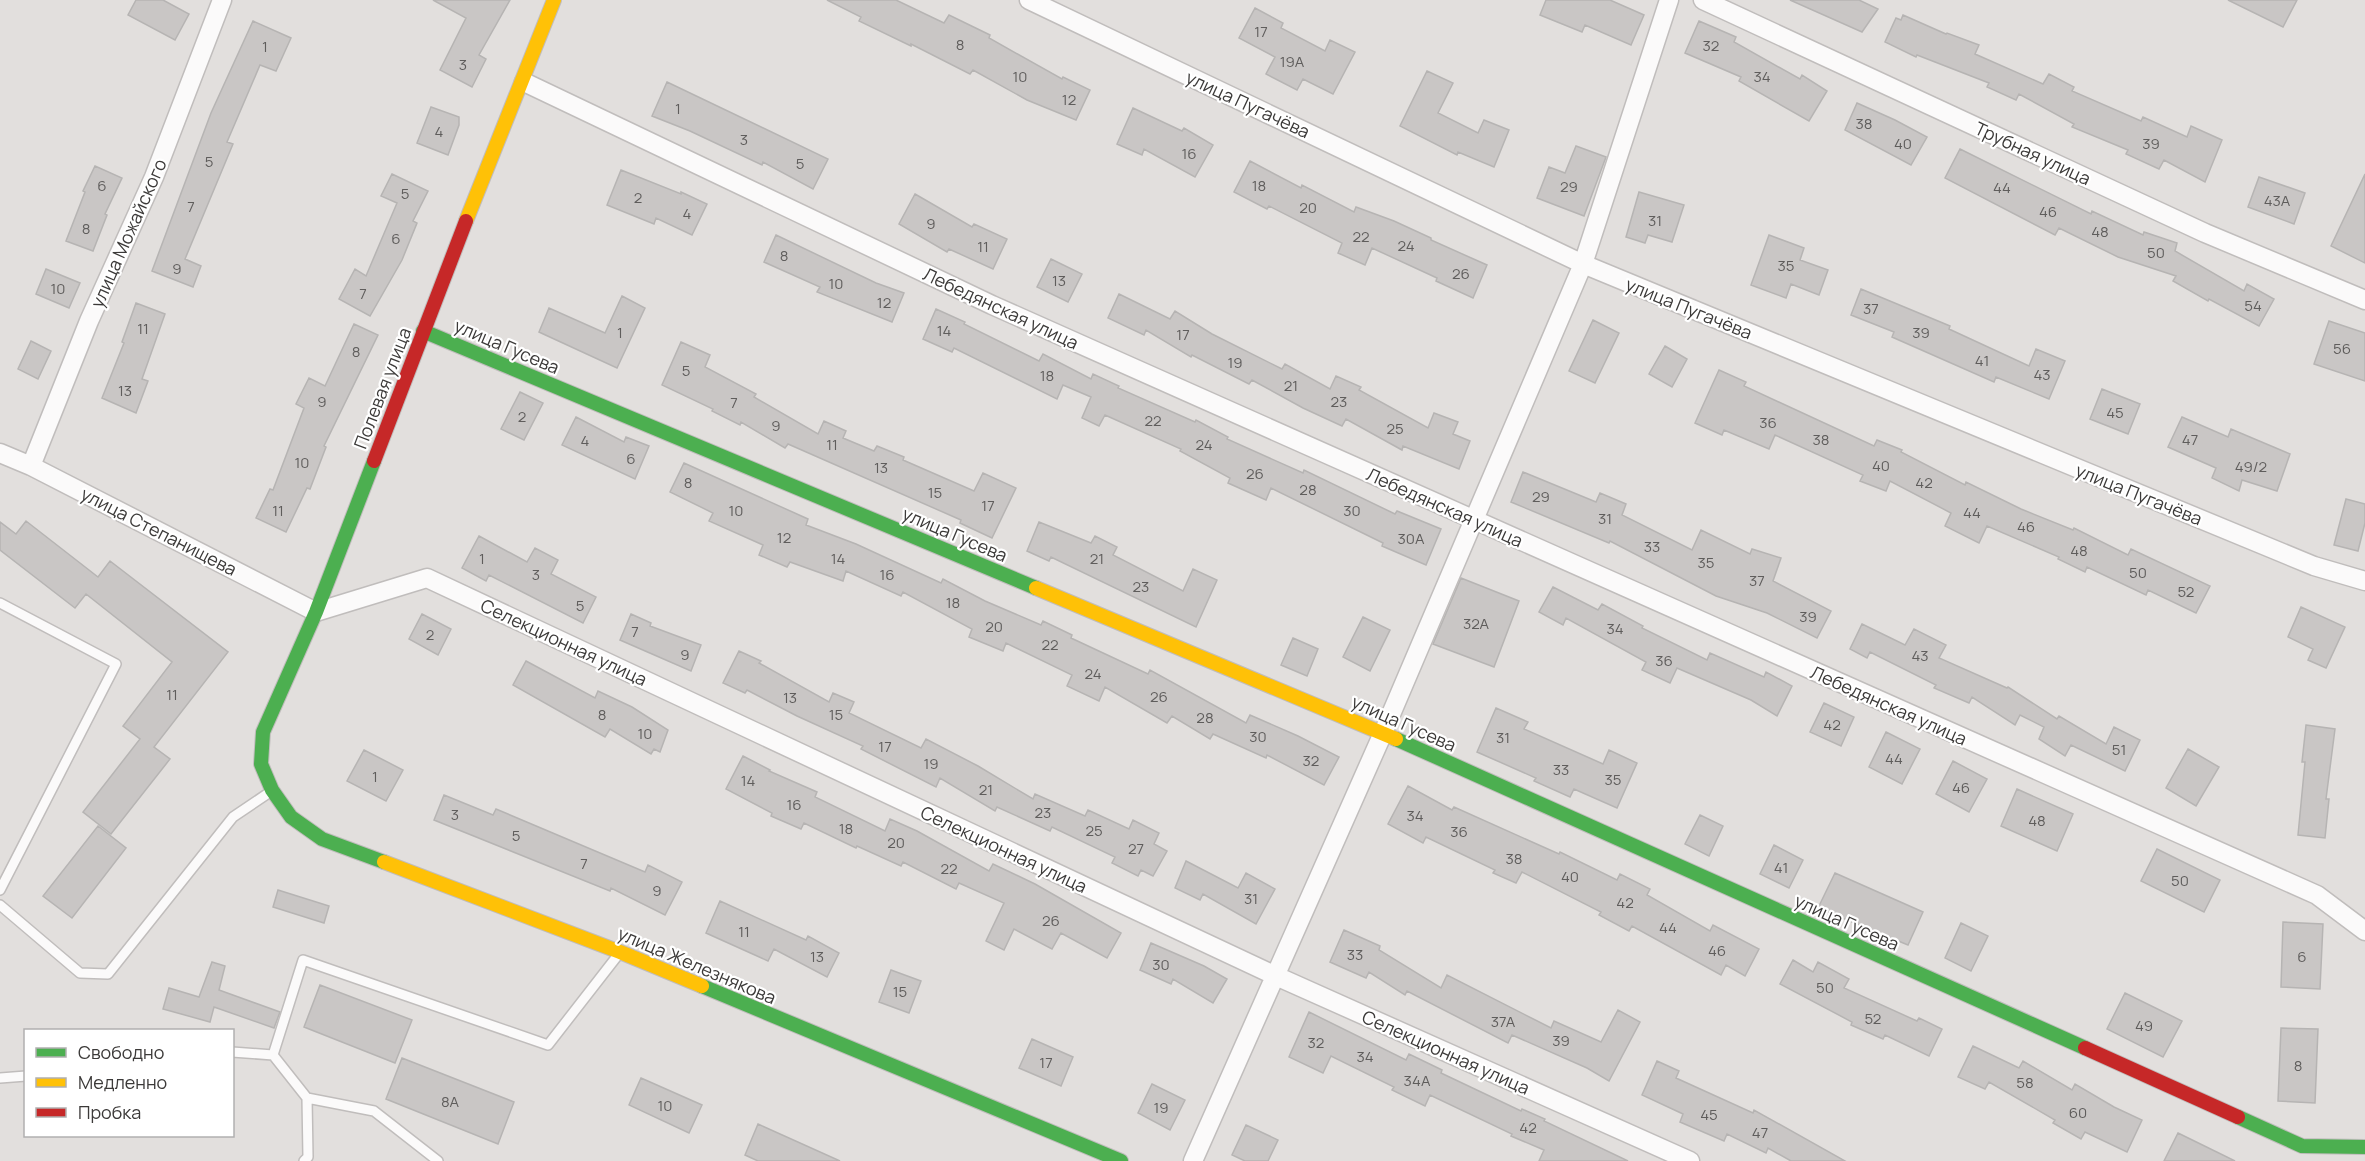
<svg xmlns="http://www.w3.org/2000/svg" width="2365" height="1161" viewBox="0 0 2365 1161" font-family="Manrope,sans-serif">
	<rect width="100%" height="100%" fill="#e2dfdd"/>
	<path fill="#c9c6c5" stroke="#b6b4b3" stroke-width="1.5" d="M136,0h27l26,14 -14,26 -47,-25z
		M433,0h77l-31,55 7,4 -14,28 -32,-17 26,-52z
		M827,0h69l48,23 5,-8 41,20 -1,3 73,41 1,-2 27,13 -14,30 -49,-20 -54,-30 -3,4 -59,-30v2l-52,-25 2,-4z
		M1546,0h64l34,15 -13,30 -46,-20 -3,7 -42,-17z
		M1790,0h69l19,9 -16,23z
		M2228,0h69l-14,27z
		M1255,8l28,15 -2,5 44,23 5,-11 25,12 -22,42 -30,-15 -6,11 -31,-16 9,-17 -36,-19z
		M1903,15l43,19 1,-1 32,12 -4,9 68,30 6,-10 25,13 -2,4 69,30 2,-4 44,20 4,-11 31,14 -17,42 -41,-22 -5,9 -33,-15 2,-4 -56,-23 2,-3 -55,-30 -3,6 -29,-13 2,-4 -72,-28 -1,2 -31,-15 11,-24 5,2z
		M253,21l38,17 -15,33 -16,-6 -33,77 6,2 -48,115 16,7 -8,21 -41,-16 59,-158z
		M1699,21l37,16 -2,5 66,37 2,-4 25,16 -18,30 -70,-40 2,-4 -56,-24z
		M1427,71l26,12 -15,30 40,20 6,-13 25,10 -15,37 -36,-15 -1,3 -57,-29z
		M667,82l161,77 -15,30 -50,-27 -1,3 -72,-34 -38,-15z
		M1857,103l38,17 32,17 -16,28 -66,-35z
		M431,107l28,10v8l-11,30 -31,-12z
		M1133,108l49,23 2,-3 29,17 -18,32 -51,-28 -2,6 -25,-11z
		M1576,146l30,11 -22,59 -47,-18 12,-31 16,6z
		M1960,149l131,65 1,-3 51,24 1,-3 33,11 -2,8 69,40 3,-7 27,15 -15,27 -50,-27 -1,2 -35,-20 3,-5 -58,-19 -59,-29 -4,7 -110,-57z
		M1250,161l51,27 1,-3 52,27 2,-5 38,14 37,17v2l56,25 -14,33 -37,-17 1,-3 -65,-30 -7,17 -27,-12 4,-10 -73,-37 -2,3 -33,-17z
		M95,166l27,12 -17,36 2,1 -14,36 -27,-10 19,-49 -2,-1z
		M621,170l60,24v-2l26,12 -15,31 -36,-17 -2,6 -47,-19z
		M392,174l36,17 -15,30 4,2 -15,37 -32,56 -31,-17 16,-30 11,7 31,-73 -16,-7z
		M2365,174v89l-34,-17z
		M2259,177l46,16 -11,31 -46,-17z
		M1639,192l45,13 -12,37 -24,-7 -3,8 -19,-6z
		M915,194l57,33 2,-3 33,15 -14,30 -44,-20 -2,3 -48,-28z
		M776,235l100,48 28,10 -12,29 -75,-30 3,-5 -56,-25z
		M1769,235l35,13 -4,12 28,10 -9,25 -28,-11 -5,14 -35,-13z
		M1051,259l31,15 -14,28 -31,-15z
		M46,269l34,14 -11,25 -33,-14z
		M1861,289l89,37 -1,3 80,37 7,-17 29,12 -16,38 -53,-22 -2,5 -102,-45 2,-5 -43,-17z
		M1119,294l51,25 5,-8 37,23 70,35 3,-5 45,25 6,-13 25,11 -2,3 69,38 6,-15 24,9 -5,12 17,7 -11,28 -56,-23 -1,4 -56,-31 -4,7 -39,-18 -51,-28 -3,4 -57,-29 -1,2 -45,-27 -2,5 -36,-17z
		M622,296l23,12 -28,60 -78,-36 10,-24 56,25z
		M136,303l29,11 -23,65 6,2 -12,32 -34,-15 22,-55 -2,-1z
		M936,309l29,13 -1,2 75,37 4,-7 48,25 2,-5 26,12 -1,2 77,34 1,-2 32,17 -1,2 76,34 1,-3 91,44 2,-3 44,18 -15,36 -44,-19 1,-3 -112,-55 -5,12 -38,-17 2,-5 -50,-27 1,-2 -76,-34 -6,11 -17,-8 9,-21 -28,-12 -6,14 -103,-51 -2,4 -29,-13z
		M1593,320l26,13 -24,50 -26,-12z
		M2329,321l36,12v48l-51,-17z
		M354,324l24,11 -54,111 2,1 -16,42 -3,-1 -21,44 -30,-14 14,-29 3,1 31,-82 -8,-4 13,-26 16,8z
		M31,341l20,10 -13,28 -20,-10z
		M681,342l29,13 -5,12 51,27 -2,3 64,37 6,-13 22,10 -3,7 31,13 3,-5 27,11 -1,3 71,31 9,-18 33,15 -24,50 -32,-15 1,-3 -173,-76 -3,4 -44,-26 -1,3 -28,-14 1,-2 -51,-24z
		M1665,346l22,13 -15,28 -23,-13z
		M1719,370l27,12 -2,4 130,60 3,-6 25,10 -1,2 64,33 1,-3 55,27 52,21 1,-2 54,27 3,-6 79,37 -14,27 -48,-23 -2,5 -59,-28 -2,5 -27,-13 1,-2 -72,-31 -8,17 -34,-17 6,-13 -61,-32 -4,10 -26,-10 3,-6 -88,-40 -6,14 -45,-19 -2,5 -27,-12z
		M2102,389l38,15 -12,30 -38,-15z
		M520,392l23,11 -19,37 -23,-11z
		M576,417l48,25 2,-5 23,9 -14,33 -73,-34z
		M2182,417l46,20 3,-8 59,25 -13,37 -35,-11 -3,11 -27,-13 4,-10 -48,-21z
		M684,463l124,56 -2,6 50,19 85,39 2,-4 42,22 56,24 2,-4 29,14 -1,3 77,36 2,-4 96,53 4,-8 48,21 41,21 -15,28 -57,-30 -1,3 -53,-24 -3,5 -38,-23 -5,7 -62,-36 -6,14 -32,-15 5,-11 -66,-32 -3,8 -34,-14 3,-8 -69,-37 -2,4 -55,-25 -3,10 -53,-19 -3,5 -28,-12 4,-10 -54,-24 4,-8 -43,-21z
		M1523,472l73,30 4,-9 26,11 -4,11 70,35 9,-20 49,24 2,-5 29,9 -8,23 58,30 -14,27 -50,-25 -51,-17 -106,-55 -1,2 -98,-41z
		M2346,499l19,5v19l-7,28 -24,-6z
		M26,521l72,56 12,-16 118,91 -74,95 16,12 -59,75 -28,-22 57,-73 -17,-13 49,-64 -86,-68 -11,14 -75,-58v-28l16,12z
		M1039,522l52,21 4,-7 22,11 -4,8 70,36 10,-22 24,11 -21,47 -145,-70 -2,4 -22,-10z
		M479,536l48,26 8,-14 23,12 -7,14 45,23 -13,26 -94,-48 -3,6 -24,-13z
		M1461,578l58,23 -25,66 -61,-23z
		M1553,587l45,23 4,-6 41,22 -1,2 65,32 3,-7 54,24 2,-5 26,14 -15,30 -26,-16 -74,-32 -7,15 -28,-13 4,-8 -80,-44 -3,7 -24,-13z
		M2301,607l44,20 -19,41 -18,-8 5,-11 -25,-12z
		M422,614l29,15 -13,26 -29,-16z
		M631,614l20,9 -1,3 51,19 -10,26 -71,-31z
		M1363,617l27,13 -20,41 -27,-14z
		M1862,624l43,21 9,-16 32,16 -7,13 68,30 1,-1 49,32 2,-3 47,28 8,-17 26,13 -15,31 -54,-26 -6,11 -26,-17 5,-12 -24,-12 -5,10 -43,-28 -3,6 -35,-15 2,-3 -66,-33 -3,6 -17,-9z
		M1293,638l25,11 -11,27 -26,-11z
		M739,651l22,10 -2,2 70,39 4,-9 21,9 -5,11 72,35 5,-9 52,27 55,33 2,-5 50,22 3,-6 41,19 4,-9 26,13 -5,11 13,7 -14,25 -12,-6 -3,6 -26,-13 3,-6 -63,-30 -2,4 -53,-24 -2,4 -55,-33 -4,9 -75,-38 2,-3 -66,-30 -50,-26 -2,3 -22,-10z
		M526,661l69,37 3,-7 34,16 36,23 -8,22 -6,-3 -3,5 -41,-25 -5,8 -92,-52z
		M1824,703l30,14 -13,29 -31,-14z
		M1496,708l32,14 -4,7 79,35 6,-14 28,13 -20,45 -43,-19 -4,8 -36,-16 2,-3 -59,-26z
		M2306,725l29,4 -9,70h3l-4,39 -27,-3 7,-73h-3z
		M1886,732l34,17 -18,35 -33,-17z
		M2188,749l31,18 -23,39 -30,-18z
		M364,750l39,20 -17,31 -39,-20z
		M743,756l27,14 -1,1 48,21 -2,5 70,34 5,-12 27,12 72,40 4,-7 42,20 86,49 -14,25 -46,-25 -9,16 -38,-20 -10,21 -18,-9 18,-38 -45,-20 -3,6 -53,-27 -2,4 -44,-20 -1,2 -52,-25 -3,6 -30,-13 1,-3 -46,-24z
		M1953,761l34,18 -18,33 -33,-18z
		M1408,786l44,24 2,-3 105,47 1,-2 57,28 3,-6 30,15 -3,6 63,36 3,-6 46,24 -14,27 -19,-11 -5,10 -89,-49 -3,5 -30,-16 2,-3 -79,-40 -6,11 -23,-10 2,-3 -69,-33 -3,6 -35,-19z
		M2017,789l56,25 -16,37 -56,-25z
		M444,795l49,20 3,-6 149,63 3,-7 34,17 -17,33 -54,-27 -1,3 -176,-71z
		M1700,815l23,11 -14,30 -24,-12z
		M98,826l28,22 -54,70 -29,-22z
		M1774,845l29,15 -14,28 -29,-14z
		M2157,849l63,31 -16,32 -63,-31z
		M1186,861l52,27 8,-15 29,16 -19,35 -53,-30 -3,6 -25,-12z
		M1835,873l88,39 -15,33 -90,-37z
		M278,890l51,16 -5,17 -51,-16z
		M720,901l86,39 2,-4 31,17 -12,24 -53,-28 -6,12 -62,-28z
		M2283,922l40,2 -3,65 -39,-2z
		M1961,923l27,13 -17,35 -26,-13z
		M1344,930l36,16 -1,4 62,38 6,-13 104,53 3,-7 47,21 17,-32 22,12 -31,59 -22,-13 -75,-33 -4,8 -101,-52 -2,4 -36,-23 -3,6 -36,-16z
		M1151,943l53,23 23,13 -14,24 -40,-24 -2,5 -31,-14z
		M1793,960l20,12 5,-10 31,17 -5,9 73,33 2,-3 23,11 -13,27 -44,-21 -2,4 -32,-14 1,-3 -72,-38z
		M212,962l13,4 -6,24 61,22 -6,16 -60,-21 -4,15 -47,-13 6,-21 30,9z
		M891,970l30,11 -12,32 -30,-11z
		M320,985l92,35 -17,43 -91,-36z
		M2125,993l57,28 -19,36 -56,-28z
		M1309,1012l97,48 3,-6 33,16 -1,3 80,38 1,-2 23,10 -1,2 84,40h-89l5,-11 -33,-14 1,-2 -82,-39 -5,11 -33,-16 2,-3 -63,-31 -8,17 -34,-16z
		M2281,1028l37,1 -3,74 -37,-2z
		M1032,1039l41,18 -12,29 -42,-18z
		M1973,1046l46,22 4,-7 49,29 3,-6 39,23 28,13 -15,32 -42,-20 -4,7 -28,-16 2,-3 -66,-38 -4,7 -27,-12z
		M402,1058l112,44 -16,42 -112,-45z
		M1657,1061l22,10 -3,7 77,35 1,-3 91,51h-54l-23,-13 -2,5 -39,-19 -3,7 -44,-19 3,-8 -41,-19z
		M641,1078l61,27 -13,28 -60,-28z
		M1152,1084l33,16 -15,30 -32,-17z
		M758,1124l82,37h-82l-13,-6z
		M1246,1125l32,15 -10,21h-23l-13,-6z
		M2178,1133l57,28h-71z"/>
	<g fill="none" stroke-linecap="round" stroke-linejoin="round">
		<g stroke="#c0bdbc" stroke-width="12">
			<path id="lane" d="M0,603l116,61 -116,226
				M0,905l80,68 28,1 125,-157 37,-25
				M232,1052l41,3
				M0,1078l26,-2
				M307,1098l67,13 64,50
				M304,1161l4,-4 -1,-59 -34,-43 30,-95 245,85 70,-90"/>
		</g>
		<g stroke="#c0bdbc" stroke-width="21">
			<path id="street" d="M1029,0l554,264 731,302 51,15
				M1703,0l502,233 160,67
				M524,82l468,223 1325,590 48,36
				M0,453l31,13 285,146 111,-34 849,398 414,185
				M31,466l58,-145 65,-144 68,-177
				M1193,1161l190,-428 200,-469 86,-264"/>
		</g>
		<g stroke="#c0bdbc" stroke-width="16">
			<path id="fast" d="M423,331l613,257
				M374,461l-58,151 -53,120 -2,32 11,26 19,27 31,22 62,23
				M1396,739l689,309
				M702,986l419,175
				M2238,1117l64,29 63,1"/>
		</g>
		<g stroke="#c0bdbc" stroke-width="16">
			<path id="slow" d="M466,221l88,-221
				M1036,588l360,151
				M384,862l236,90 82,34"/>
		</g>
		<g stroke="#c0bdbc" stroke-width="16">
			<path id="jam" d="M374,461l92,-240
				M2085,1048l153,69"/>
		</g>
		<use href="#lane" stroke="#fbfafa" stroke-width="9"/>
		<use href="#street" stroke="#fbfafa" stroke-width="18"/>
		<use href="#fast" stroke="#4caf50" stroke-width="14"/>
		<use href="#slow" stroke="#ffc107" stroke-width="14"/>
		<use href="#jam" stroke="#c62828" stroke-width="14"/>
	</g>
	<g text-anchor="middle" dominant-baseline="central" stroke-width="4.5" stroke-linejoin="round" paint-order="stroke">
		<g font-size="15" fill="#5f5d5c">
			<text x="1261" y="31">17</text>
			<text x="960" y="44">8</text>
			<text x="1711" y="45">32</text>
			<text x="265" y="46">1</text>
			<text x="1292" y="61">19А</text>
			<text x="463" y="64">3</text>
			<text x="1020" y="76">10</text>
			<text x="1762" y="76">34</text>
			<text x="1069" y="99">12</text>
			<text x="678" y="108">1</text>
			<text x="1864" y="123">38</text>
			<text x="439" y="131">4</text>
			<text x="744" y="139">3</text>
			<text x="1903" y="143">40</text>
			<text x="2151" y="143">39</text>
			<text x="1189" y="153">16</text>
			<text x="209" y="161">5</text>
			<text x="800" y="163">5</text>
			<text x="102" y="185">6</text>
			<text x="1259" y="185">18</text>
			<text x="1569" y="186">29</text>
			<text x="2002" y="187">44</text>
			<text x="405" y="193">5</text>
			<text x="638" y="197">2</text>
			<text x="2277" y="200">43А</text>
			<text x="191" y="206">7</text>
			<text x="1308" y="207">20</text>
			<text x="2048" y="211">46</text>
			<text x="687" y="213">4</text>
			<text x="1655" y="220">31</text>
			<text x="931" y="223">9</text>
			<text x="86" y="228">8</text>
			<text x="2100" y="231">48</text>
			<text x="1361" y="236">22</text>
			<text x="396" y="238">6</text>
			<text x="1406" y="245">24</text>
			<text x="983" y="246">11</text>
			<text x="2156" y="252">50</text>
			<text x="784" y="255">8</text>
			<text x="1786" y="265">35</text>
			<text x="177" y="268">9</text>
			<text x="1461" y="273">26</text>
			<text x="1059" y="280">13</text>
			<text x="836" y="283">10</text>
			<text x="58" y="288">10</text>
			<text x="363" y="293">7</text>
			<text x="884" y="302">12</text>
			<text x="2253" y="305">54</text>
			<text x="1871" y="308">37</text>
			<text x="143" y="328">11</text>
			<text x="944" y="330">14</text>
			<text x="620" y="332">1</text>
			<text x="1921" y="332">39</text>
			<text x="1183" y="334">17</text>
			<text x="2342" y="348">56</text>
			<text x="356" y="351">8</text>
			<text x="1982" y="360">41</text>
			<text x="1235" y="362">19</text>
			<text x="686" y="370">5</text>
			<text x="2042" y="374">43</text>
			<text x="1047" y="375">18</text>
			<text x="1291" y="385">21</text>
			<text x="125" y="390">13</text>
			<text x="322" y="401">9</text>
			<text x="1339" y="401">23</text>
			<text x="734" y="402">7</text>
			<text x="2115" y="412">45</text>
			<text x="522" y="416">2</text>
			<text x="1153" y="420">22</text>
			<text x="1768" y="422">36</text>
			<text x="776" y="425">9</text>
			<text x="1395" y="428">25</text>
			<text x="1821" y="439">38</text>
			<text x="2190" y="439">47</text>
			<text x="585" y="440">4</text>
			<text x="832" y="444">11</text>
			<text x="1204" y="444">24</text>
			<text x="631" y="458">6</text>
			<text x="302" y="462">10</text>
			<text x="1881" y="465">40</text>
			<text x="2251" y="466">49/2</text>
			<text x="881" y="467">13</text>
			<text x="1255" y="473">26</text>
			<text x="688" y="482">8</text>
			<text x="1924" y="482">42</text>
			<text x="1308" y="489">28</text>
			<text x="935" y="492">15</text>
			<text x="1541" y="496">29</text>
			<text x="988" y="505">17</text>
			<text x="278" y="510">11</text>
			<text x="736" y="510">10</text>
			<text x="1352" y="510">30</text>
			<text x="1972" y="512">44</text>
			<text x="1605" y="518">31</text>
			<text x="2026" y="526">46</text>
			<text x="784" y="537">12</text>
			<text x="1411" y="538">30А</text>
			<text x="1652" y="546">33</text>
			<text x="2079" y="550">48</text>
			<text x="482" y="558">1</text>
			<text x="838" y="558">14</text>
			<text x="1097" y="558">21</text>
			<text x="1706" y="562">35</text>
			<text x="2138" y="572">50</text>
			<text x="536" y="574">3</text>
			<text x="887" y="574">16</text>
			<text x="1757" y="580">37</text>
			<text x="1141" y="586">23</text>
			<text x="2186" y="591">52</text>
			<text x="953" y="602">18</text>
			<text x="580" y="605">5</text>
			<text x="1808" y="616">39</text>
			<text x="1476" y="623">32А</text>
			<text x="994" y="626">20</text>
			<text x="1615" y="628">34</text>
			<text x="635" y="631">7</text>
			<text x="430" y="634">2</text>
			<text x="1050" y="644">22</text>
			<text x="685" y="654">9</text>
			<text x="1920" y="655">43</text>
			<text x="1664" y="660">36</text>
			<text x="1093" y="673">24</text>
			<text x="172" y="694">11</text>
			<text x="1159" y="696">26</text>
			<text x="790" y="697">13</text>
			<text x="602" y="714">8</text>
			<text x="836" y="714">15</text>
			<text x="1205" y="717">28</text>
			<text x="1832" y="724">42</text>
			<text x="645" y="733">10</text>
			<text x="1258" y="736">30</text>
			<text x="1503" y="737">31</text>
			<text x="885" y="746">17</text>
			<text x="2119" y="749">51</text>
			<text x="1894" y="758">44</text>
			<text x="1311" y="760">32</text>
			<text x="931" y="763">19</text>
			<text x="1561" y="769">33</text>
			<text x="375" y="776">1</text>
			<text x="1613" y="779">35</text>
			<text x="748" y="780">14</text>
			<text x="1961" y="787">46</text>
			<text x="986" y="789">21</text>
			<text x="794" y="804">16</text>
			<text x="1043" y="812">23</text>
			<text x="455" y="814">3</text>
			<text x="1415" y="815">34</text>
			<text x="2037" y="820">48</text>
			<text x="846" y="828">18</text>
			<text x="1094" y="830">25</text>
			<text x="1459" y="831">36</text>
			<text x="516" y="835">5</text>
			<text x="896" y="842">20</text>
			<text x="1136" y="848">27</text>
			<text x="1514" y="858">38</text>
			<text x="584" y="863">7</text>
			<text x="1781" y="867">41</text>
			<text x="949" y="868">22</text>
			<text x="1570" y="876">40</text>
			<text x="2180" y="880">50</text>
			<text x="657" y="890">9</text>
			<text x="1251" y="898">31</text>
			<text x="1625" y="902">42</text>
			<text x="1051" y="920">26</text>
			<text x="1668" y="927">44</text>
			<text x="744" y="931">11</text>
			<text x="1717" y="950">46</text>
			<text x="1355" y="954">33</text>
			<text x="817" y="956">13</text>
			<text x="2302" y="956">6</text>
			<text x="1161" y="964">30</text>
			<text x="1825" y="987">50</text>
			<text x="900" y="991">15</text>
			<text x="1873" y="1018">52</text>
			<text x="1503" y="1021">37А</text>
			<text x="2144" y="1025">49</text>
			<text x="1561" y="1040">39</text>
			<text x="1316" y="1042">32</text>
			<text x="1365" y="1056">34</text>
			<text x="1046" y="1062">17</text>
			<text x="2298" y="1065">8</text>
			<text x="1417" y="1080">34А</text>
			<text x="2025" y="1082">58</text>
			<text x="450" y="1101">8А</text>
			<text x="665" y="1105">10</text>
			<text x="1161" y="1107">19</text>
			<text x="2078" y="1112">60</text>
			<text x="1709" y="1114">45</text>
			<text x="1528" y="1127">42</text>
			<text x="1760" y="1132">47</text>
		</g>
		<g font-size="18" fill="#3c3a39" stroke="#fff">
			<text transform="translate(1248 104) rotate(25)">улица Пугачёва</text>
			<text transform="translate(2033 153) rotate(25)">Трубная улица</text>
			<text transform="translate(128 233) rotate(-66)">улица Можайского</text>
			<text transform="translate(1001 308) rotate(25)">Лебедянская улица</text>
			<text transform="translate(1689 308) rotate(22)">улица Пугачёва</text>
			<text transform="translate(507 346) rotate(23)">улица Гусева</text>
			<text transform="translate(382 388) rotate(-69)">Полевая улица</text>
			<text transform="translate(2139 494) rotate(22)">улица Пугачёва</text>
			<text transform="translate(1445 507) rotate(24)">Лебедянская улица</text>
			<text transform="translate(159 531) rotate(27)">улица Степанищева</text>
			<text transform="translate(955 534) rotate(23)">улица Гусева</text>
			<text transform="translate(564 642) rotate(25)">Селекционная улица</text>
			<text transform="translate(1889 705) rotate(24)">Лебедянская улица</text>
			<text transform="translate(1404 723) rotate(24)">улица Гусева</text>
			<text transform="translate(1004 849) rotate(25)">Селекционная улица</text>
			<text transform="translate(1847 922) rotate(24)">улица Гусева</text>
			<text transform="translate(697 965) rotate(23)">улица Железнякова</text>
			<text transform="translate(1446 1052) rotate(24)">Селекционная улица</text>
		</g>
	</g>
	<rect x="24" y="1029" width="210" height="108" fill="#ffffff" stroke="#b1b0b0" stroke-width="1.5"/>
	<rect x="36" y="1048" width="30" height="9" fill="#4caf50" stroke="#b1b0b0" stroke-width="1.5"/>
	<text x="78" y="1059" font-size="18" fill="#3c3a39">Свободно</text>
	<rect x="36" y="1078" width="30" height="9" fill="#ffc107" stroke="#b1b0b0" stroke-width="1.5"/>
	<text x="78" y="1089" font-size="18" fill="#3c3a39">Медленно</text>
	<rect x="36" y="1108" width="30" height="9" fill="#c62828" stroke="#b1b0b0" stroke-width="1.5"/>
	<text x="78" y="1119" font-size="18" fill="#3c3a39">Пробка</text>
</svg>
